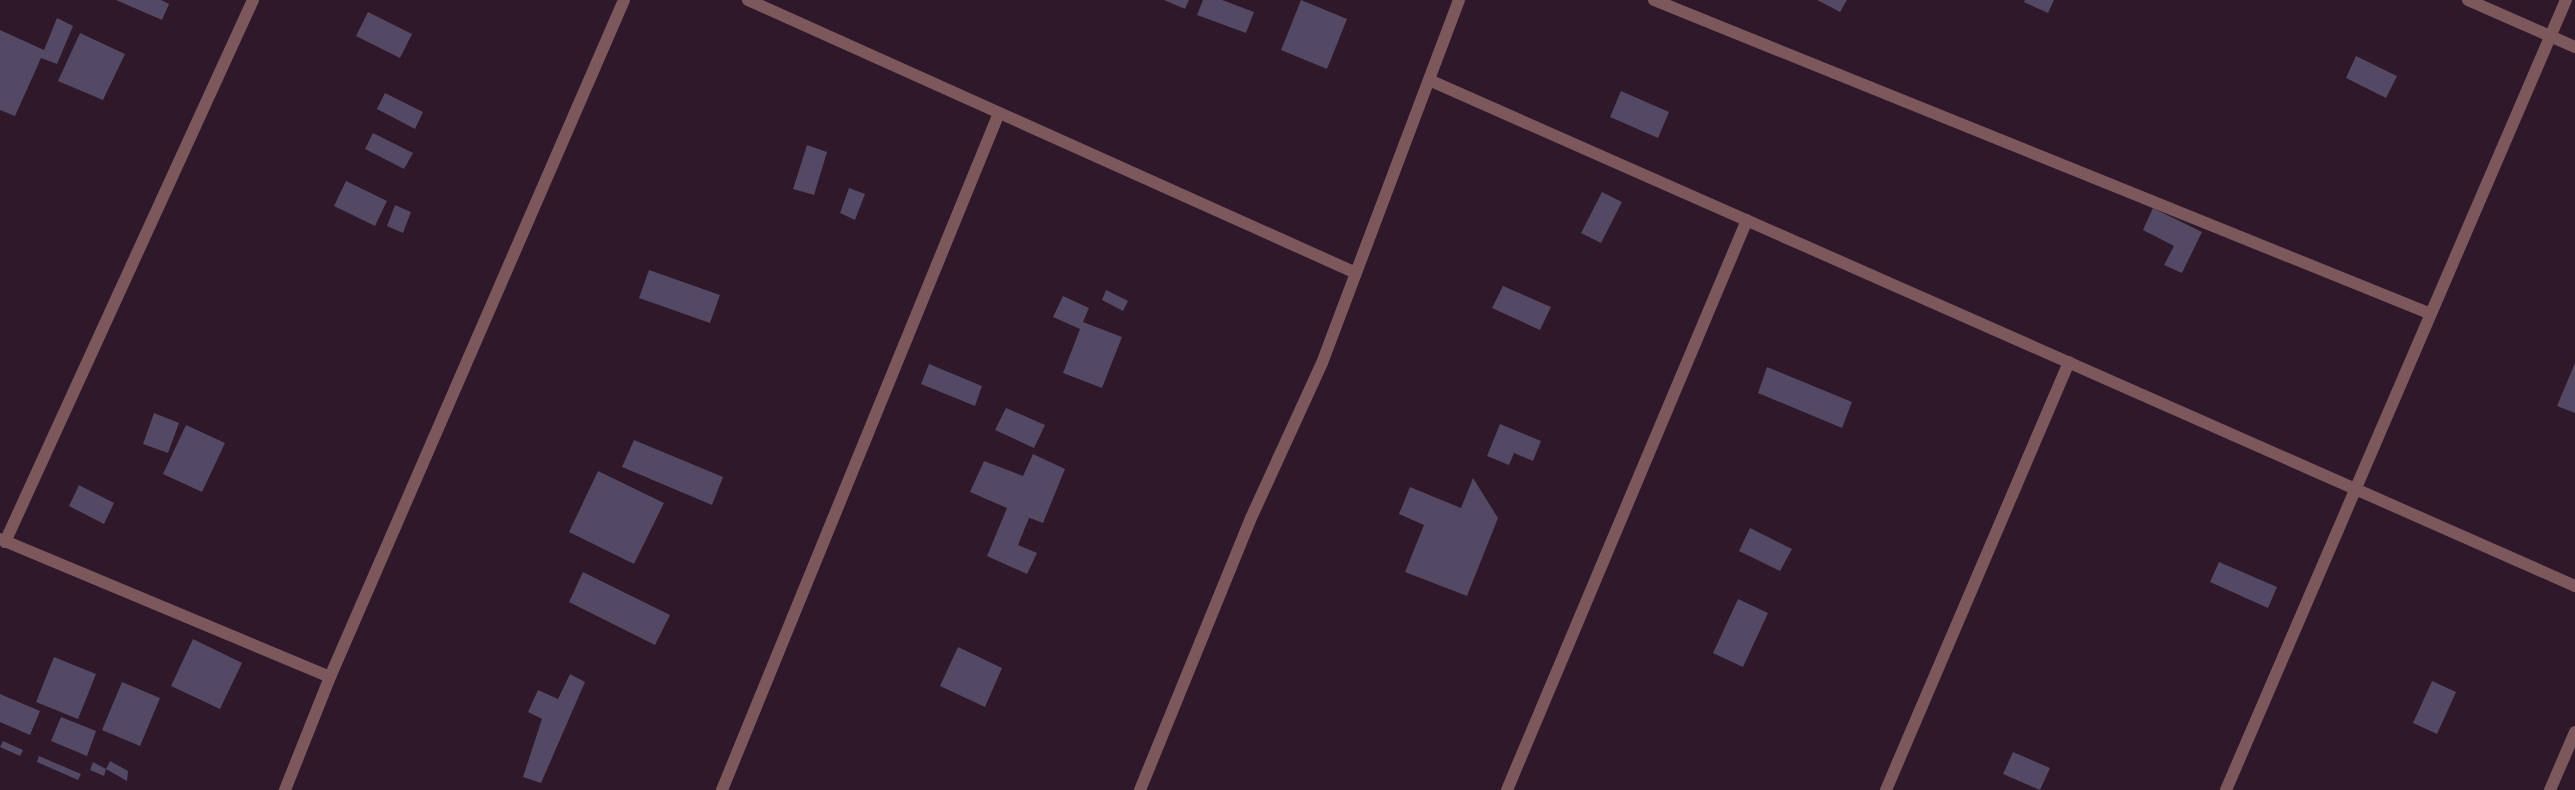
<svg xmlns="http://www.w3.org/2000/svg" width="2575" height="790" viewBox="0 0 2575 790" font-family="'Archivo Narrow',sans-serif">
	<rect width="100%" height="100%" fill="#2e1829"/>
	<path fill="#534964" d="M116,0h45l8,4 -7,16z
		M1164,0h25l-4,9z
		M1203,0h19l32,12 -8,21 -49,-18z
		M1301,0l46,19 -20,50 -46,-19z
		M1817,0h30l-7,12z
		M2025,0h29l-6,13 -24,-11z
		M368,12l44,22 -12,24 -44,-22z
		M57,18l16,8 -16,38 -16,-6 -26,58 -15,-6v-80l44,20z
		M80,33l45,21 -22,46 -45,-19z
		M2356,56l41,20 -11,22 -40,-20z
		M1621,91l48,21 -11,26 -48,-21z
		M385,93l38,19 -8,17 -38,-20z
		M373,133l40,20 -9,16 -39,-20z
		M807,145l20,7 -13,43 -21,-6z
		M346,181l41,20 -12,25 -41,-20z
		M849,188l16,6 -10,26 -15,-7z
		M1602,192l20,10 -21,41 -20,-10z
		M395,205l16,7 -8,21 -16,-7z
		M2153,208l49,24 -20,41 -18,-8 10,-19 -31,-16z
		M649,270l71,25 -10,28 -71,-25z
		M1503,286l48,21 -11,23 -48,-22z
		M1106,290l22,11 -5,10 -21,-11z
		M1063,296l26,12 -6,14 39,15 -20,51 -39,-15 17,-44 -27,-12z
		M2575,363v50l-18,-7z
		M929,364l53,22 -7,20 -54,-22z
		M1767,367l85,35 -10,26 -84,-35z
		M1006,408l39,17 -11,23 -39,-18z
		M154,413l25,10 -11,30 -25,-9z
		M1500,424l41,17 -8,20 -19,-8 -5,12 -22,-9z
		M186,425l39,18 -23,49 -39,-18z
		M634,440l89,37 -11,28 -90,-38z
		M1033,454l32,15 -22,54 -21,-8 7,3 -11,27 19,8 -10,21 -40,-18 20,-48 -37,-16 14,-31 39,15z
		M598,471l66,32 -30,61 -65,-32z
		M1473,478l25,40 -31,78 -62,-24 19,-47 -25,-11 11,-27 51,21z
		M79,485l35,18 -10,21 -35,-18z
		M1750,528l42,21 -12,22 -41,-20z
		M2219,562l58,25 -9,21 -58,-26z
		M583,572l87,43 -15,30 -86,-43z
		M1738,599l30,14 -25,54 -30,-14z
		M193,639l49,24 -22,46 -49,-23z
		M958,647l44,21 -17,39 -45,-21z
		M54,657l42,17 -18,45 -42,-17z
		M570,674l15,8 -44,101 -18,-6 19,-58 -14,-7 10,-22 20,9z
		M2432,681l24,11 -19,42 -24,-11z
		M122,682l38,16 -20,48 -38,-16z
		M0,694l40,17 -10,24 -30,-13z
		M61,717l35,14 -9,25 -36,-15z
		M3,741l20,9 -3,6 -20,-9z
		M2013,752l37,16 -10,22 -37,-16z
		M39,756l42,18 -3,6 -41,-18z
		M110,761l18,10 -1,10 -21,-12z
		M93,762l13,7 -2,7 -14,-6z"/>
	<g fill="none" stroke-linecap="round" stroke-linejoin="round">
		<path stroke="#7c585d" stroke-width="12" d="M748,0l608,273
			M1654,0l777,314
			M2468,0l107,47
			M1429,80l1146,506
			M0,539l330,138
			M5,542l248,-542
			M285,790l45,-113 294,-677
			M722,790l277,-677
			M1140,790l111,-272 71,-155 137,-363
			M1507,790l240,-570
			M1886,790l183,-428
			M2226,790l340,-790
			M2550,790l25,-58"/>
	</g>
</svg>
